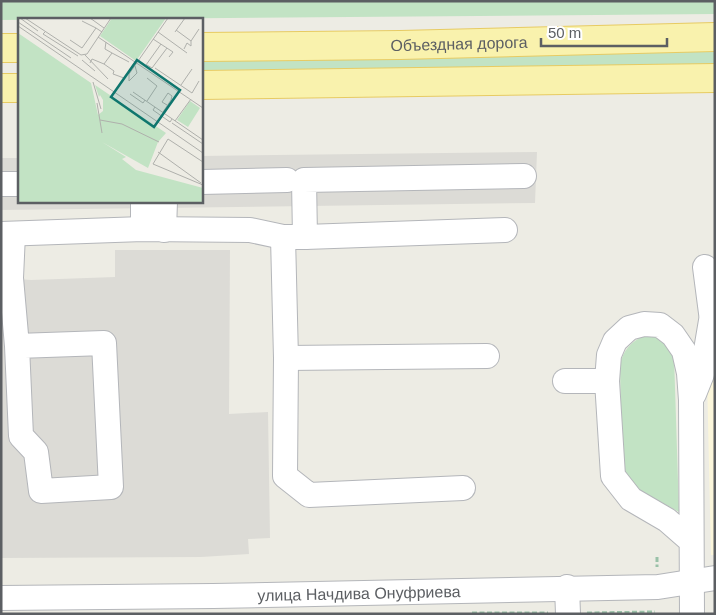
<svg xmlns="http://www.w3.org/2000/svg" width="716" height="615" viewBox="0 0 716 615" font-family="Arial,sans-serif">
	<rect width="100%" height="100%" fill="#edece4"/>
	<path fill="#fbf6db" d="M715,335v220h-4l-4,-178z"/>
	<path fill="#dcdbd6" d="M537,152l-2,51 -534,7v-52h18v43h182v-45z
		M115,250h115l-1,164 39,-2 2,126 -22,1 1,15 -48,3 -200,1v-272l3,-8 27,2 84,-3z"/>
	<path fill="#c2e3c4" d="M1,1h714v13l-714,6z
		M715,49v18l-514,3v-17z
		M645,335c15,1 21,8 29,21l5,156 -47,-26 -10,-12 -2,-109c3,-15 11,-23 25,-30z"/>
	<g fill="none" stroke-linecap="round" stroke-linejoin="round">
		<g stroke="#b4b6ba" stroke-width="26">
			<g id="minor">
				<path d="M201,182l86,-2"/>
				<path d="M1,184h18"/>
				<path d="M143,201v28"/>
				<path d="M164,230l1,-29"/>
				<path d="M1,234l142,-5 107,1 33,7h22l200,-7"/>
				<path d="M13,234l-2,44 6,68 4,90 15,16 5,39 70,-4 -7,-144 -87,3"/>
				<path d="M283,237l3,121 -1,118 24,19 154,-7"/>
				<path d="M305,237l-1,-57 220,-4"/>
				<path d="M705,267l6,46"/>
				<path d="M286,358l201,-2"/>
				<path d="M565,381h42"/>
				<path d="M694,394l8,-20 13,-77"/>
				<path d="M691,541l-24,-21 -36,-21 -18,-23 -6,-95 2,-26 6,-14 14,-13 15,-4 16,1 13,10 11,16 5,22 2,27 1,214"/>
				<path d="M567,587l1,27"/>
				<path id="s1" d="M1,598l212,-2 445,-9 57,-9"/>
			</g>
		</g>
		<g stroke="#e7cb63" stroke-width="30">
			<g id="major">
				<path id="s2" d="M201,47l199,-2 315,-8"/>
				<path d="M1,48h18"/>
				<path d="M201,85l514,-7"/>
				<path d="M1,88h18"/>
			</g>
		</g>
		<path stroke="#9ac1a8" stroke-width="3" stroke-dasharray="5 2.5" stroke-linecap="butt" d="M657,557v10
			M472,613h76
			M587,613l68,-1"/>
		<use href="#minor" stroke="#fff" stroke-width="24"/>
		<use href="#major" stroke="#f9f2ad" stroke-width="28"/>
	</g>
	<g text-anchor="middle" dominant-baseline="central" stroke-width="5" stroke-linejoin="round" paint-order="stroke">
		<g font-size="16" fill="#5c5f63" stroke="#fff">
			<text stroke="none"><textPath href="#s2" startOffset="258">Объездная дорога</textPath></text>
			<text stroke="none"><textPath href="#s1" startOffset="358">улица Начдива Онуфриева</textPath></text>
		</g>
	</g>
	<g transform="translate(18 18)">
		<rect width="185" height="185" fill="#edece4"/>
		<path d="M94,0h54l-30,43 -36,-25zM0,15l73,50 7,32 5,-4v-11l-3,-5 -1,2 -4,-12 71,48 -8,9 -10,26 -46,-26 24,15 -4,2 14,11 67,18v15h-185zM172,83l10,7 -12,19 -11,-7z" fill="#c2e3c4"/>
		<path fill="none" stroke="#afb0ac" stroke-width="1" d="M2,0l18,13M7,0l56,37 6,-1 24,-36M72,0l14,10M64,3l14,7M0,4l53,36M0,8l185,127M158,12l15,11 8,-12M27,14l-2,2 35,22M140,14l29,21M157,14l10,-14M80,19l105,71M135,21l20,13 -4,5M52,22l12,8 14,-20 6,4M166,31l3,-6 4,3v-5M94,35l17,9M67,37l23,24M64,42l13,11M72,45l2,-4 12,5 10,7 -1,3 11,4 -1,3M86,46l8,-11 -7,-4 1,-7M128,47l15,-21M129,47l5,3 15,-20M117,48l2,7 -8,8v-7l39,-56M137,50l37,25 7,-12M129,60l10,8 -10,15M75,64l8,27M163,67l11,-16M115,74l70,48M112,76l13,9 2,-3M79,85l5,30M137,89l-2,3 17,12 2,-3M145,94l8,-12 1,-4 -4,-3 -6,9 5,3M82,102l22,4 37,18M157,103l16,-22M154,105l31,21M140,134l43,31M185,144l-35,-23 -15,25 50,21"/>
		<path fill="#0f766e" fill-opacity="0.15" stroke="#0f766e" stroke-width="2.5" d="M119,42l43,30 -26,37 -43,-30z"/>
		<rect width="185" height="185" fill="none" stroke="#5c5f63" stroke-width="2.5"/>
	</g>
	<rect width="716" height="615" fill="none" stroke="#5c5f63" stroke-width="5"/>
	<path d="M541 38v8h126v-8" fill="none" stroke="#5c5f63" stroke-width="2.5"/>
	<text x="548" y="38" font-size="15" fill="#5c5f63" stroke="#ffffff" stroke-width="4" paint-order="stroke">50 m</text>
</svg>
